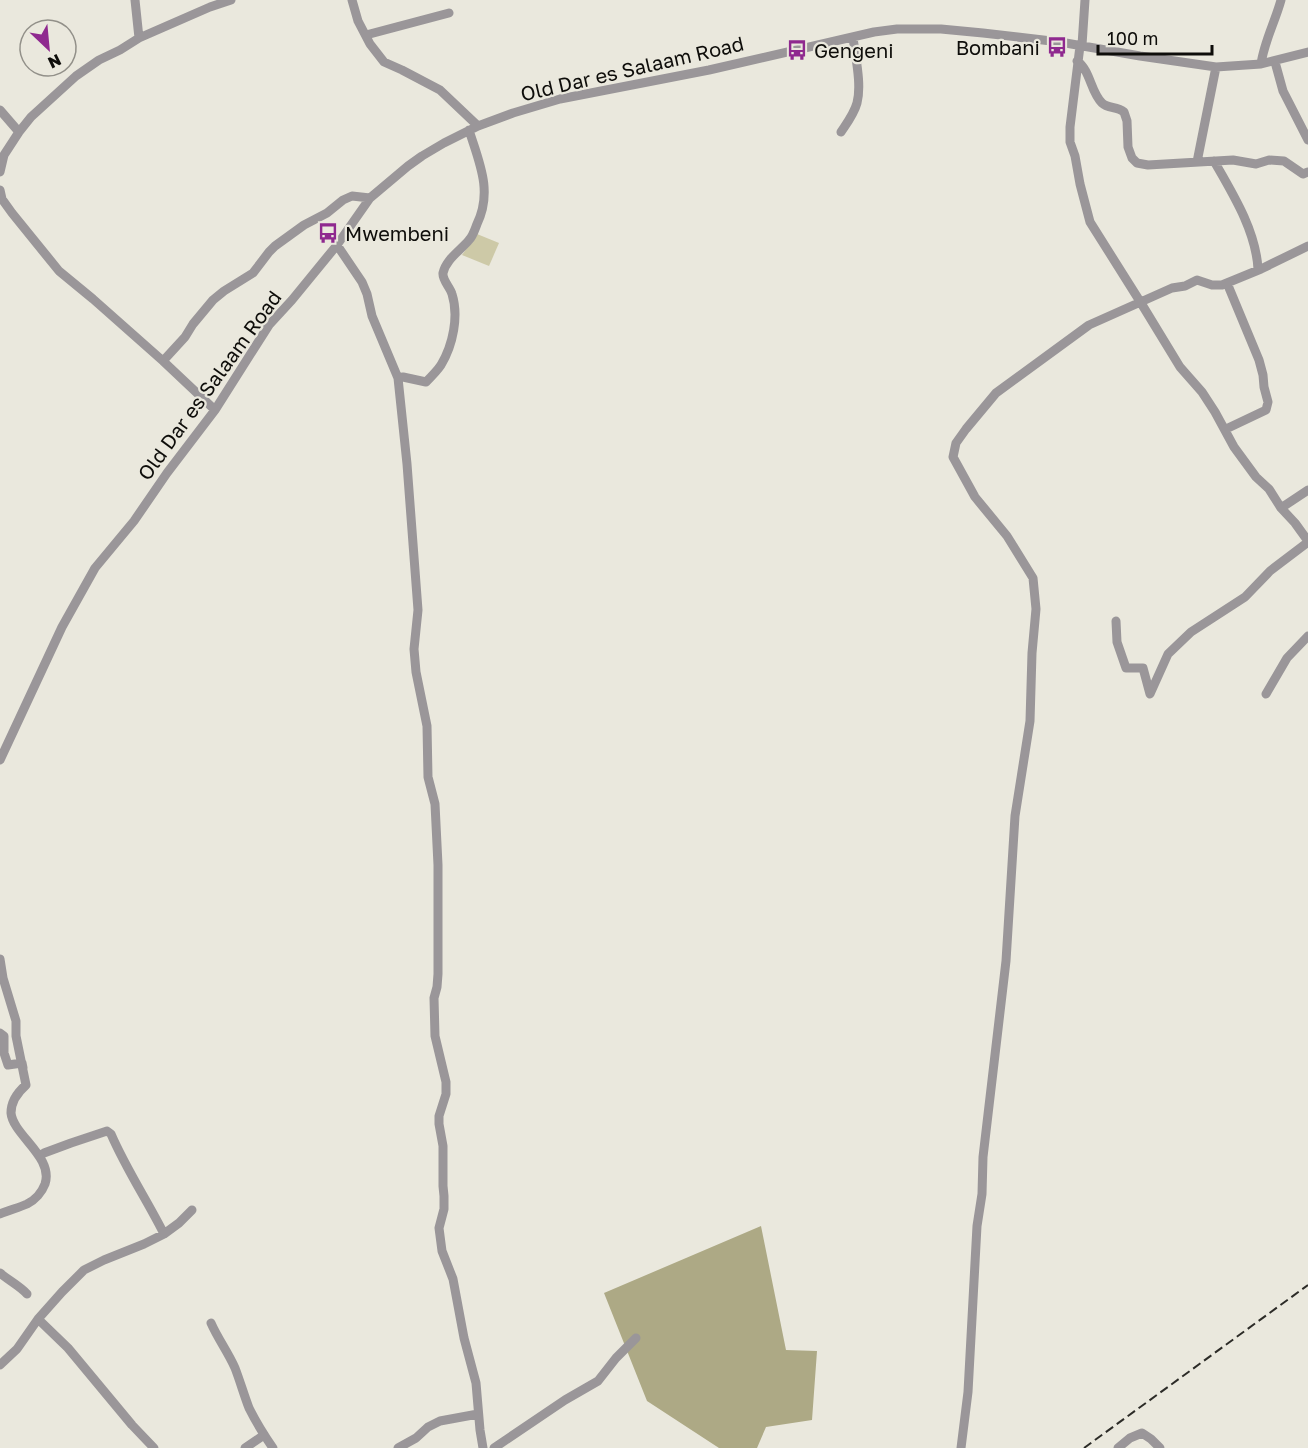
<svg xmlns="http://www.w3.org/2000/svg" width="1308" height="1448" viewBox="0 0 1308 1448" font-family="'Golos Text',sans-serif">
	<rect width="100%" height="100%" fill="#eae8dd"/>
	<path fill="#cdc9a7" d="M477,234l22,9 -10,23 -27,-11z"/>
	<path fill="#ada985" d="M761,1226l25,124 31,1 -5,69 -46,7 -9,21h-38l-72,-47 -43,-108z"/>
	<g fill="none" stroke-linecap="round" stroke-linejoin="round">
		<path stroke="#9a9699" stroke-width="9" d="M135,0l4,38
			M352,0l6,21 12,23 14,18 18,8 38,20 38,36
			M366,35l83,-22
			M1082,45l3,-45
			M1080,46l-10,81v15l5,14 5,28 10,38 51,81 39,64 22,25 13,20 19,35 22,30 13,12 12,19 14,15 13,18
			M1077,61c14,10 13,30 25,42 6,6 15,3 22,9l3,9 1,26 4,11 5,5 11,2 85,-5 23,4 13,-4 15,1 19,13 5,-2
			M1275,62l8,29 25,49
			M1261,64c3,-22 14,-42 20,-64
			M0,110l19,22
			M841,132c6,-9 13,-18 16,-29 5,-19 -2,-47 -4,-66
			M1214,161c19,33 42,70 44,108
			M1197,162l19,-95
			M0,172l4,-17 15,-23 12,-15 45,-41 23,-16 21,-10 19,-12 71,-31 21,-7
			M0,190l2,9 10,14 47,58 34,28 70,62 52,49
			M337,245l25,37 5,12 5,22 26,62 9,86 11,146 -4,39 2,23 11,54 1,51 7,27 3,61v109l-1,13 -3,11 1,38 11,46v12l-7,22v8l4,22v40l1,10v13l-5,19 3,23 11,28 11,59 12,45 4,47 3,18
			M163,361l22,-24 8,-13 20,-24 11,-9 29,-18 16,-21 6,-6 29,-21 23,-12 16,-13 9,-4 18,2
			M398,378l5,-1 23,5c5,-5 11,-11 15,-17 12,-20 18,-49 11,-71 -2,-7 -10,-14 -9,-21 3,-14 18,-23 26,-33 4,-4 6,-11 8,-16 16,-33 2,-62 -8,-94
			M1226,429l40,-19 2,-8 -4,-15 -1,-12 -4,-15 -32,-77
			M1281,508l27,-18
			M1116,621l1,21 9,26h17l7,26 18,-40 23,-22 54,-35 25,-26 38,-29
			M1266,694l21,-36 21,-22
			M0,760l62,-133 33,-59 39,-47 33,-48 48,-63 54,-85 23,-25 45,-55 33,-47 38,-32 14,-10 22,-13 34,-17 35,-13 47,-14 149,-29 165,-38 23,-3h44l42,4 77,9 80,14 76,11 45,-3 47,-12
			M0,959l3,19 13,43v15l10,49c-8,7 -15,17 -15,28 2,22 43,44 34,71 -3,8 -10,16 -18,20 -9,4 -18,6 -27,10
			M0,1033l4,3v17l4,12 14,-2 1,5
			M39,1156l5,-3 27,-10 36,-12 4,3c15,35 36,66 53,100
			M0,1273c8,7 20,13 27,21
			M38,1319l30,29 64,77 22,23
			M211,1323c7,16 17,29 24,45 5,13 9,27 14,40 7,14 15,27 24,40
			M0,1365l17,-16 21,-30 24,-27 22,-22 20,-10 40,-16 20,-10 15,-11 13,-13
			M245,1448l19,-13
			M398,1448l18,-10 12,-11 12,-6 38,-7
			M494,1448l71,-48 33,-19 18,-23 20,-20
			M961,1448l7,-56 9,-166 5,-32 1,-37 23,-196 9,-145 15,-95 2,-68 4,-44 -3,-31 -26,-42 -32,-39 -22,-40 3,-14 10,-14 30,-36 93,-68 83,-37 13,-2 12,-6 15,5h10l39,-16 47,-23
			M1118,1448l12,-10 12,-5 9,6 9,9"/>
		<path stroke="#2c2b27" stroke-width="2" stroke-dasharray="9 4.5" stroke-linecap="butt" d="M1084,1448l224,-163"/>
	</g>
	<defs>
		<g id="bus-bare" transform="scale(1.62)"><path d="M-5-6H5V4H4V6H2V4H-2V6H-4V4H-5ZM-3.5-4V0h7V-4ZM-3.5 1.2v1.5H-2V1.2ZM2 1.2v1.5H3.5V1.2Z" fill="#8f298f" stroke="#eae8dd" stroke-width="2.5" paint-order="stroke"/></g>
	</defs>
	<g fill-rule="evenodd">
		<use href="#bus-bare" x="1057" y="47"/>
		<use href="#bus-bare" x="797" y="50"/>
		<use href="#bus-bare" x="328" y="233"/>
	</g>
	<g text-anchor="middle" dominant-baseline="central" stroke-width="4.5" stroke-linejoin="round" paint-order="stroke">
		<g font-size="20" fill="#0e0d0a" stroke="#eae8dd" text-anchor="start">
			<text x="1040" y="47" text-anchor="end">Bombani</text>
			<text x="814" y="50">Gengeni</text>
			<text x="345" y="233">Mwembeni</text>
		</g>
		<g font-size="20" fill="#0e0d0a" stroke="#eae8dd">
			<text transform="translate(632 68) rotate(-13)">Old Dar es Salaam Road</text>
			<text transform="translate(209 385) rotate(-54)">Old Dar es Salaam Road</text>
		</g>
	</g>
	<g transform="translate(48 48) rotate(154)"><circle r="28" fill="#eae8dd" stroke="#929089" stroke-width="1.5"/>
	<path d="M0-4.5L10 22L0 15L-10 22Z" fill="#8f298f"/>
	<text y="-9" font-size="16" font-weight="bold" text-anchor="middle" fill="#0e0d0a">N</text>
	</g>
	<path d="M1098 45v9h114v-9" fill="none" stroke="#0e0d0a" stroke-width="3"/>
	<text x="1107" y="45" font-size="18" fill="#0e0d0a" stroke="#eae8dd" stroke-width="4.5" paint-order="stroke">100 m</text>
</svg>
